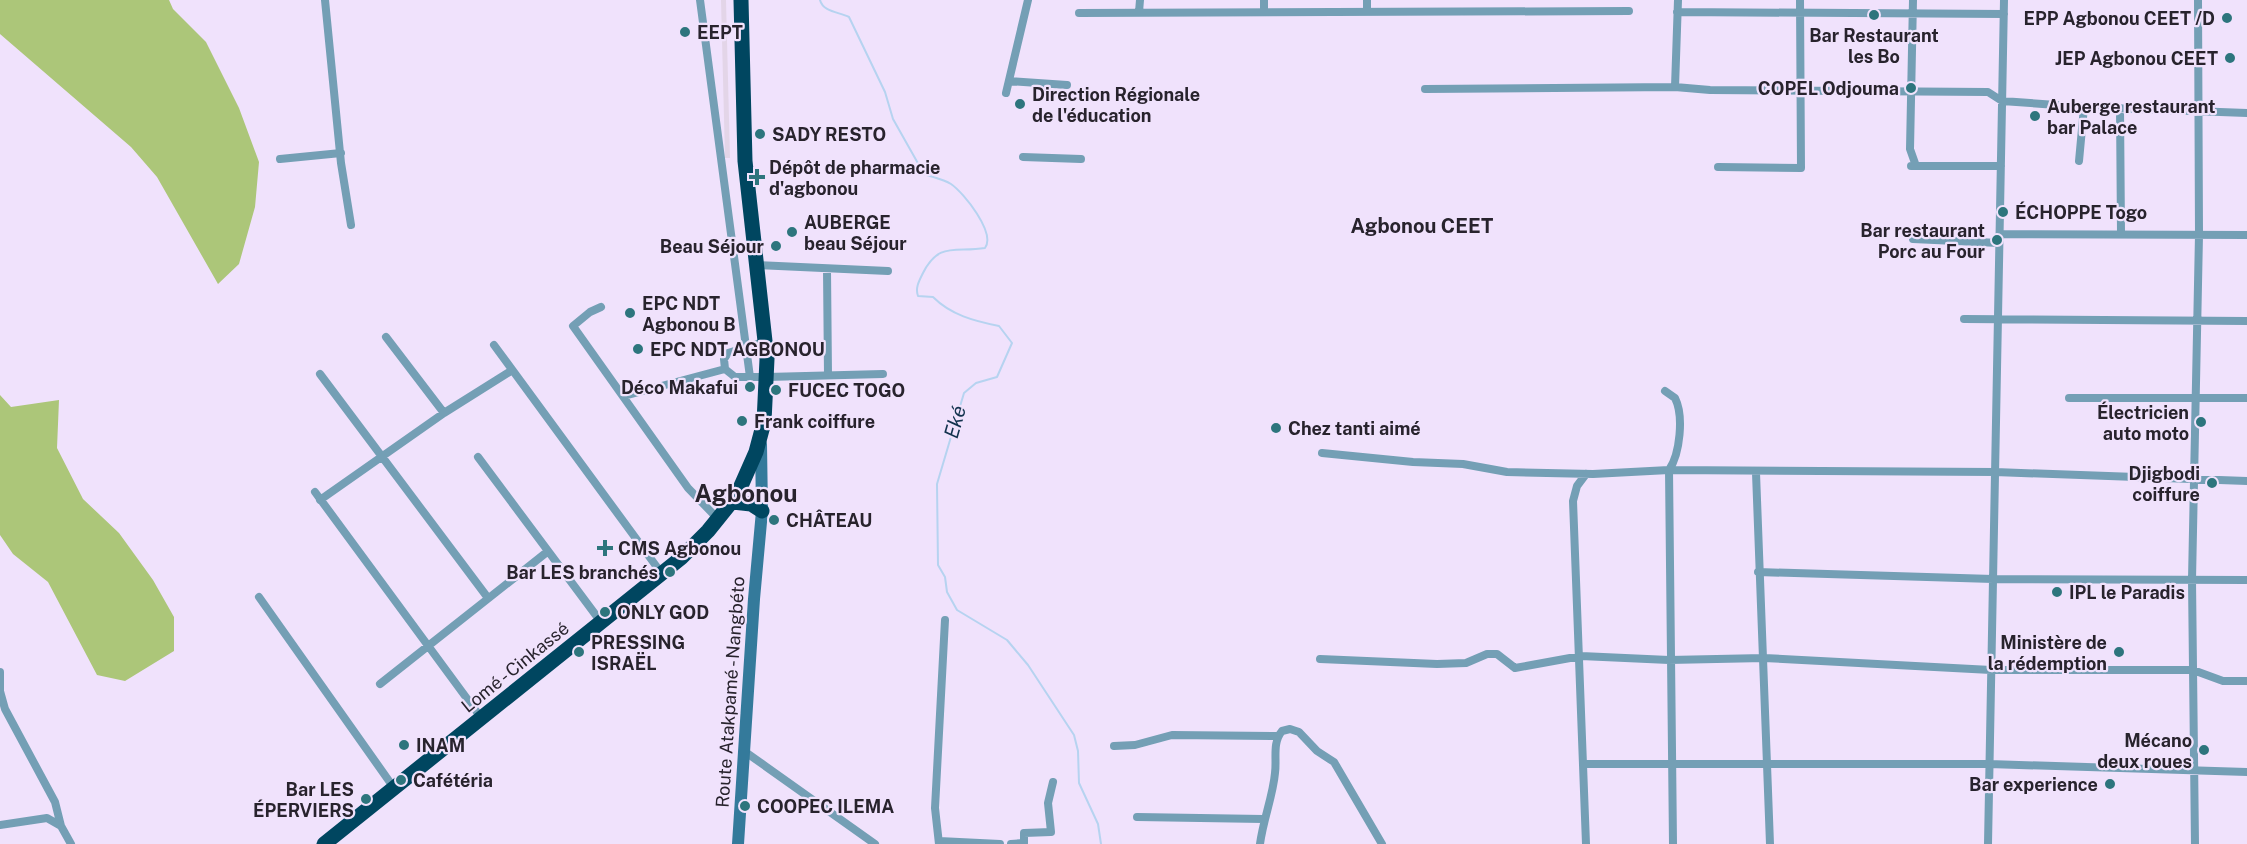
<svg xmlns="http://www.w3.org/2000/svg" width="2247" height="844" viewBox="0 0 2247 844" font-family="'Public Sans',sans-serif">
	<rect width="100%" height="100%" fill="#f0e2fc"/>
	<path fill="#e3d5e8" d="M721,0h5l4,158h-5z"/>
	<path fill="#acc679" d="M0,0h169l4,9 33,33 33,66 20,54 -4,45 -16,57 -21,20 -61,-107 -26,-30 -131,-113z
		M0,395l11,12 48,-7 -2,48 26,51 36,34 34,47 21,37v34l-49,30 -28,-6 -49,-93 -35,-28 -13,-19z"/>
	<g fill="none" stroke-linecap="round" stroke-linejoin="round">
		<path stroke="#b6d3f0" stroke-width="2" d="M820,0c3,12 19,12 29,17l36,75 8,27 31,55c8,3 19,5 27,10 13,9 45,49 34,64 -29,5 -46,-7 -62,25 -4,8 -8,15 -5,23l15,1c18,18 41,24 66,29l13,17 -15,34 -21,6 -12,10 -27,91 1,81 7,12 2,15 10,18 50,30 21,25 46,70 4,16 1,32 19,41 3,20"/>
		<path stroke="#749fb5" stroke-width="8" d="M325,0l16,163 10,62
			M700,0l50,377
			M1913,0l-3,149 6,17
			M1139,12l1,-12
			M1264,12v-12
			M1367,12v-12
			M1677,12l327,2
			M1079,13l550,-2
			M1009,81l58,4
			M1675,87l3,-87
			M1425,89l250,-2 35,3 278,2 14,9 82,6 163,6
			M1006,93l22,-93
			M2120,108l1,125
			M1023,157l58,2
			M280,159l61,-6
			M2079,161l5,-54
			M1911,166h90
			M1718,167l83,1 -1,-168
			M2000,234l247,1
			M1913,239l86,4
			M756,265l132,6
			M827,270l1,105
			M601,307l-11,5 -17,14 115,162 30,31
			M1964,319l283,2
			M386,337l58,76
			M494,345l168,229
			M725,369l-1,-10 4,-6 32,-10
			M320,374l168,224
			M767,377l116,-3
			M1665,391l10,7c9,18 5,56 -6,72l4,374
			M624,396l101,-27 10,8h27
			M2069,398h178
			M1322,453l91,9 50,2 44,8 86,2 76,-4 326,2 252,9
			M478,457l123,165
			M1756,473l14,371
			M1586,474l-9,12 -4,15 13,343
			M315,492l167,227
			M320,500l124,-87 67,-42
			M1758,572l235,7 254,1
			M259,597l135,191
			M1320,659l117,5 29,-1 21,-9h10l18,14 66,-12 88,4 95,-2 227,12h202l30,11h24
			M0,672v19l5,18 50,93 6,24 10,18
			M380,684l167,-132
			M1114,746l21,-1 37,-10 104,1
			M744,751l131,93
			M1585,764h404l258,8
			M1137,817l126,2
			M0,825l47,-7 14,8
			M939,841l61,3
			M939,844l-4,-36 10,-188
			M1011,844l13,-1v-10l27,-1 -3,-29 5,-21
			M1260,844c3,-24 13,-48 15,-71 2,-14 -3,-30 7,-42l8,-2 9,3 18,19 17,11 48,82
			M1988,844l16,-844
			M2195,844l-3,-264 7,-345 -1,-235"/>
		<path stroke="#347a9b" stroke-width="12" d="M738,844l16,-245 8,-88 -1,-67"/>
		<path stroke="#004660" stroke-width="15" d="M733,502l18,2 11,7
			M324,844l357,-286 27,-27 29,-36 19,-43 8,-30 3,-63 -22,-198 -4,-161"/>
	</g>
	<g fill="#2d757d" stroke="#f0e2fc" stroke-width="2">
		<circle cx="1874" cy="15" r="6"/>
		<circle cx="2227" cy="18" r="6"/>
		<circle cx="685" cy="32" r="6"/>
		<circle cx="2230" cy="58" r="6"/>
		<circle cx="1911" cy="88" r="6"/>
		<circle cx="1020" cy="104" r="6"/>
		<circle cx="2035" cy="116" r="6"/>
		<circle cx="760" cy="134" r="6"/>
		<path d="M754 168h6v6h6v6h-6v6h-6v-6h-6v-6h6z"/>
		<circle cx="2003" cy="212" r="6"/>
		<circle cx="792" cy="232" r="6"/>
		<circle cx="1997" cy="240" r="6"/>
		<circle cx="776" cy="246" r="6"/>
		<circle cx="630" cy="313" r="6"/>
		<circle cx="638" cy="349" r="6"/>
		<circle cx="750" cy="387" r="6"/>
		<circle cx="776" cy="390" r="6"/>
		<circle cx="742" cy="421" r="6"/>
		<circle cx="2201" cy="422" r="6"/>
		<circle cx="1276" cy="428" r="6"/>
		<circle cx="2212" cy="483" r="6"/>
		<circle cx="774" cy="520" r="6"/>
		<path d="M602 539h6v6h6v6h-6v6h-6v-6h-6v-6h6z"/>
		<circle cx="670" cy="572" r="6"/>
		<circle cx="2057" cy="592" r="6"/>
		<circle cx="605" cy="612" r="6"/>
		<circle cx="579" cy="652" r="6"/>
		<circle cx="2119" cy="652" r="6"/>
		<circle cx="404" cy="745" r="6"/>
		<circle cx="2204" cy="750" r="6"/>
		<circle cx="401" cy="780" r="6"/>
		<circle cx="2110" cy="784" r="6"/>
		<circle cx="366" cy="799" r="6"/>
		<circle cx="745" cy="806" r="6"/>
	</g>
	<g text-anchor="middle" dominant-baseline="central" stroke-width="4.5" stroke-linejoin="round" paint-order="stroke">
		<g font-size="18" font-weight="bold" fill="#28232d" stroke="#f0e2fc" text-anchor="start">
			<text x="2215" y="18" text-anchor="end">EPP Agbonou CEET /D</text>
			<text x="697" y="32">EEPT</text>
			<text x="1874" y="35" text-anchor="middle">Bar Restaurant<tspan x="1874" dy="21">les Bo</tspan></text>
			<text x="2218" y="58" text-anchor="end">JEP Agbonou CEET</text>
			<text x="1899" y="88" text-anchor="end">COPEL Odjouma</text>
			<text x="1032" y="94">Direction Régionale<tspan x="1032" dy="21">de l'éducation</tspan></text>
			<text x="2047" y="106">Auberge restaurant<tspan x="2047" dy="21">bar Palace</tspan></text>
			<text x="772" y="134">SADY RESTO</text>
			<text x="769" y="167">Dépôt de pharmacie<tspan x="769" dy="21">d'agbonou</tspan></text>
			<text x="2015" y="212">ÉCHOPPE Togo</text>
			<text x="804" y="222">AUBERGE<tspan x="804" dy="21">beau Séjour</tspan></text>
			<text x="1985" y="230" text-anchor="end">Bar restaurant<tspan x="1985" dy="21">Porc au Four</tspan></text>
			<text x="764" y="246" text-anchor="end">Beau Séjour</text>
			<text x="642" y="303">EPC NDT<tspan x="642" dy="21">Agbonou B</tspan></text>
			<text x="650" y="349">EPC NDT AGBONOU</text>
			<text x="738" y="387" text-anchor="end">Déco Makafui</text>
			<text x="788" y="390">FUCEC TOGO</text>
			<text x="2189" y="412" text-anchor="end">Électricien<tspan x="2189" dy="21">auto moto</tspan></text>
			<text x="754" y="421">Frank coiffure</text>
			<text x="1288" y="428">Chez tanti aimé</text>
			<text x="2200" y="473" text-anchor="end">Djigbodi<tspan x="2200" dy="21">coiffure</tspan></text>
			<text x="786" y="520">CHÂTEAU</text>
			<text x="618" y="548">CMS Agbonou</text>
			<text x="658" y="572" text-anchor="end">Bar LES branchés</text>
			<text x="2069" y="592">IPL le Paradis</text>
			<text x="617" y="612">ONLY GOD</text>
			<text x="591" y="642">PRESSING<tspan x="591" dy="21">ISRAËL</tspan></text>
			<text x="2107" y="642" text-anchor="end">Ministère de<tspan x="2107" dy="21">la rédemption</tspan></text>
			<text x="2192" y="740" text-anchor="end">Mécano<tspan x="2192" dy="21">deux roues</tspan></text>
			<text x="416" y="745">INAM</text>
			<text x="413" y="780">Cafétéria</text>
			<text x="2098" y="784" text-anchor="end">Bar experience</text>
			<text x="354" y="789" text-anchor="end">Bar LES<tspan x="354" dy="21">ÉPERVIERS</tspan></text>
			<text x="757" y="806">COOPEC ILEMA</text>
		</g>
		<g font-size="18" fill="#28232d" stroke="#f0e2fc">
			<text transform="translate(515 667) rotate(-39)">Lomé - Cinkassé</text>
			<text transform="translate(730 692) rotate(-86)">Route Atakpamé - Nangbéto</text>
		</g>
		<g font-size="20" font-weight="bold" fill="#28232d" stroke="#f0e2fc">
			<text x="1422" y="226">Agbonou CEET</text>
		</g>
		<g font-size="20" font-style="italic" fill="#12324e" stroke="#f0e2fc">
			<text transform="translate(955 422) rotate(-74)">Eké</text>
		</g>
		<g font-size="24" font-weight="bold" fill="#28232d" stroke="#f0e2fc">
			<text x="746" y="493">Agbonou</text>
		</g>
	</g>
</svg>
